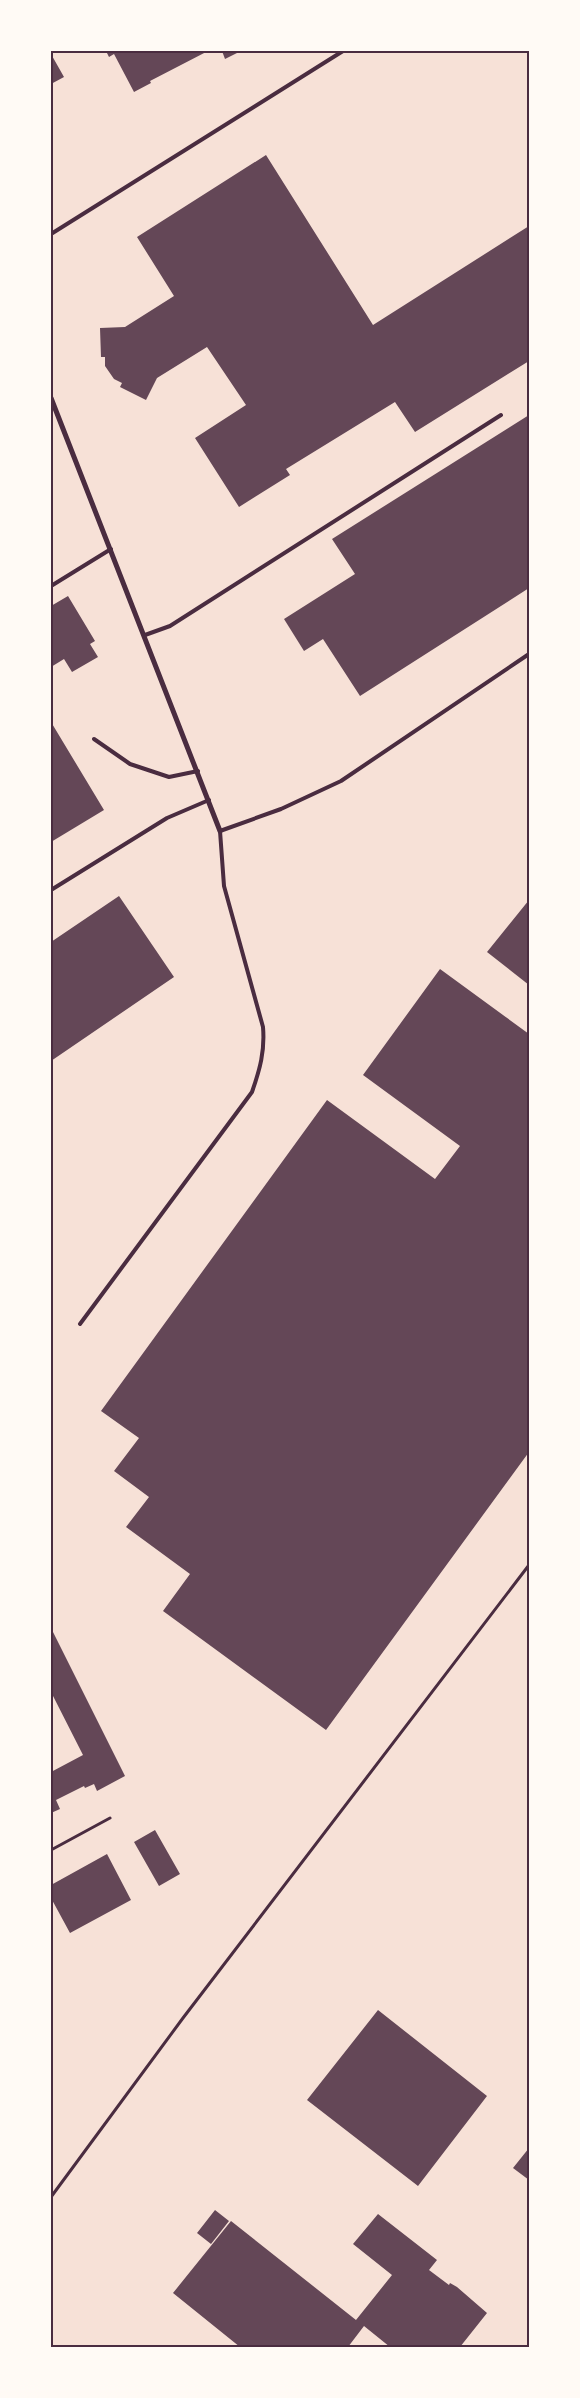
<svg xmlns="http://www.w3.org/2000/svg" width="580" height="2398" viewBox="0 0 580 2398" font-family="Lato,sans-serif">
	<rect width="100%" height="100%" fill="#f7e1d7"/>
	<path fill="#644757" d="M106,51h102l-58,30 1,2 -17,9 -20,-38 -5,3z
		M222,51h19l-16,8z
		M51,54l13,23 -13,7z
		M266,155l107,170 156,-99v135l-114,71 -20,-30 -109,67 4,6 -51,32 -44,-69 51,-33 -39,-58 -50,31 -11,22 -26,-13 2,-4 -8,-4 -9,-13v-9h-4l-1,-29 25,-1 49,-31 -37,-59z
		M529,415v173l-169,108 -37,-57 -19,12 -20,-32 71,-45 -23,-35z
		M68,596l27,45 -5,3 8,13 -26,15 -8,-13 -13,8v-61z
		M51,722l53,88 -53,32z
		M119,896l55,81 -123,84v-119z
		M529,900v85l-42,-33z
		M440,969l89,65v418l-203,278 -163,-119 27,-37 -64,-47 23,-30 -35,-26 25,-33 -38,-27 226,-311 108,79 25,-33 -97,-71z
		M51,1632h2l72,144 -28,15 -3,-7 -9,4 -1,-2 -28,14 4,9 -9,4v-41l32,-17 -32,-63z
		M155,1830l25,44 -21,12 -25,-44z
		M107,1854l24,46 -61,33 -19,-35v-13z
		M378,2010l109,86 -69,90 -111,-86z
		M529,2148v32l-16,-12z
		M215,2210l14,11 -18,23 -14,-11z
		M378,2214l59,46 -8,10 20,15 1,-2 7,4 30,26 -27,34h-70l-26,-21 -16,21h-108l-67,-54 58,-72 125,99 36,-45 -39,-31z"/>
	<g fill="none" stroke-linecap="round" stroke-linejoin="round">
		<path stroke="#4a2c40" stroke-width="3" d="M51,1850l59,-32
			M51,2197l132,-179 346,-453"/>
		<path stroke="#4a2c40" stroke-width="4" d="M51,234l292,-183
			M51,586l60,-37
			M145,635l25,-9 331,-211
			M94,739l36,25 39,13 29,-6
			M51,890l116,-72 42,-18
			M80,1324l172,-232c8,-23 13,-41 11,-65l-39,-141 -4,-55 61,-22 60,-28 188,-127"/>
		<path stroke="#4a2c40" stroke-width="5" d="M51,398l169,433"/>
	</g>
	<rect width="580" height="2398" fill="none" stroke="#fffaf5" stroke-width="105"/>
	<rect x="52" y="52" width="476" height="2294" fill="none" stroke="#4a2c40" stroke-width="2"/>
</svg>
